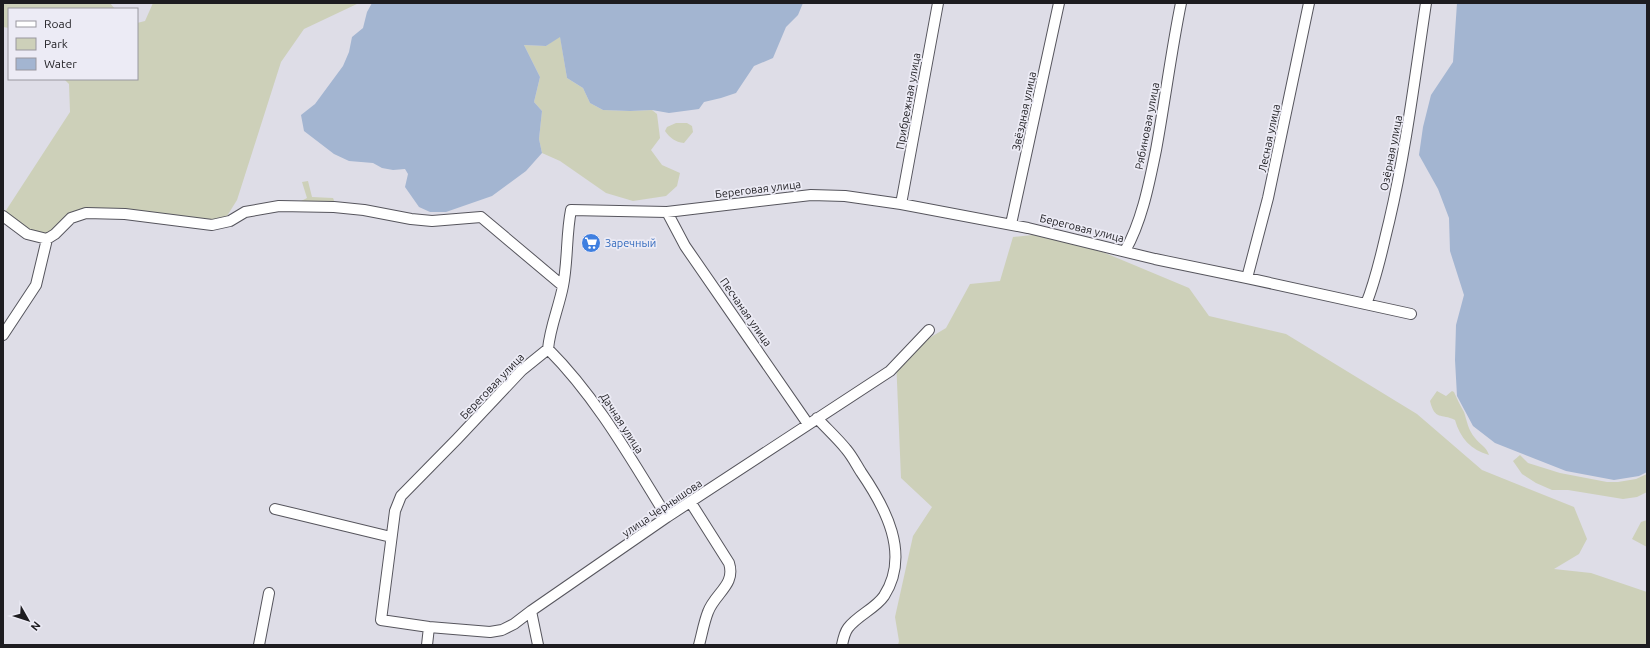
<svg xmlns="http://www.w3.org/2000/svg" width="1650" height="648" viewBox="0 0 1650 648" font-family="Ubuntu,sans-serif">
	<rect width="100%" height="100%" fill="#dedde7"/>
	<path fill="#cdd0b9" d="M3,3h107l5,6h-106v19l-6,-1z
		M153,3h206l-55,26 -23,33 -44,138 -15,24 -135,-11 -32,21h-28l-24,-19 67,-103 -1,-28 -5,-5h73v-56l8,-2z
		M560,36l7,42 16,10 7,15 13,7 27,1 22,-1 5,4 3,24 -9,12 11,15 18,8 -3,13 -11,10 -33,5 -27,-8 -46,-32 -18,-8 -3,-14 3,-28 -8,-9 6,-25 -16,-32 22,1z
		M676,123h11l5,3 1,6 -9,11c-9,-1 -14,-5 -19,-12l2,-4z
		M308,181l4,16 21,1 2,5 -40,1 12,-6 -5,-16z
		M1042,234l56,16 91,38 20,28 77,18 131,80 65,56 92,37 13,32 -8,15 -25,15 37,4 56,19v53h-749l1,-4 -4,-24 18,-81 19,-29 -31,-29 -5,-120 50,-30 24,-44 30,-3 13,-44z
		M1437,391l9,5 6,-5 2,1c3,7 6,13 10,20 3,9 4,18 11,26 5,7 11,8 14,17 -18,-5 -29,-17 -34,-35 -14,-7 -20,1 -25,-19z
		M1520,455l8,8 32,10 47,9h11l18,-3 11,-5v18l-10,5 -14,2 -55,-9h-16l-16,-7 -14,-9 -9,-13z
		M1647,520v27l-15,-8 9,-17z"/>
	<path fill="#a3b5d1" d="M372,3h431l-5,12 -12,12 -13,31 -19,8 -18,27 -15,5 -17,4 -5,7 -30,4 -17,-3 -22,1 -27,-1 -13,-7 -7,-15 -16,-10 -7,-41 -14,9 -22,-1 16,32 -6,25 8,9 -3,28 3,14 -16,18 -34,25 -46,16h-16l-11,-5 -14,-20 3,-13 -3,-5 -12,1 -11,-2 -9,-5 -24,-2 -15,-7 -30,-23 -3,-16 14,-11 28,-38 6,-14 3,-15 11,-9 4,-16z
		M1457,3h190v469l-8,4 -25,4 -48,-9 -71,-28 -22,-17 -16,-30 -2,-36 1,-35 8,-30 -14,-44 -1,-33 -11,-29 -19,-34 4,-28 8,-32 22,-33z"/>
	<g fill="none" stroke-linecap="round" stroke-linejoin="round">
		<g stroke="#56555d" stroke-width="12">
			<path id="minor" d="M901,204l37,-201
				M667,212l18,34 123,178
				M3,216l24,18 20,5 8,-5 16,-16 15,-5 39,1 87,11 18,-4 15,-9 34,-6 55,1 30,3 47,9 21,2 49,-4 82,69
				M1011,224l48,-221
				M1125,251c17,-30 24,-67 31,-101 9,-49 15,-98 25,-147
				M1247,278l21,-80 41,-195
				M1366,304c11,-27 16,-54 23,-82 17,-72 26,-146 37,-219
				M929,330l-39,41 -223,146 -136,94 -17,13 -12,6 -12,2 -61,-5 -48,-7 14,-109 6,-15 56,-57 65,-69 26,-21c2,-22 11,-42 15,-63 5,-25 3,-51 8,-76l96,2 144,-17 34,1 56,8 127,24 127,31 92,19 164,36
				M3,335l33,-50 11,-46
				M548,349c49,49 83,110 119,168
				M817,418c9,10 20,20 29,31 6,7 10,15 15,23 24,35 50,82 23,124 -9,13 -26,19 -36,32 -3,4 -5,12 -6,17
				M691,503l38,60c7,22 -14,30 -21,49 -4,10 -6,22 -9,33
				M275,509l116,28
				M531,611l7,34
				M259,645l10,-52
				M427,645l2,-18"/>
		</g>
		<use href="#minor" stroke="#fff" stroke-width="10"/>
	</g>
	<defs>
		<g id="supermarket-disc" transform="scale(1)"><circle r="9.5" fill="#3f7fe0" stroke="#ecebf5"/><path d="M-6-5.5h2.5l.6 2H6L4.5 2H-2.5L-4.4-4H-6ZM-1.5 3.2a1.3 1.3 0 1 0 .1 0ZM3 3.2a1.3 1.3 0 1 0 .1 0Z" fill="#fff"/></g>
	</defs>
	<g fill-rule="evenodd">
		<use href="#supermarket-disc" x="591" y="243"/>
	</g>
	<g text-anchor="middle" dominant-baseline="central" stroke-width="3.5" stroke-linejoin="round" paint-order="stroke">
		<g font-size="11" fill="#1d1c20" stroke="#ecebf5">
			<text transform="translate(908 101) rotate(-80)">Прибрежная улица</text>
			<text transform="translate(1024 111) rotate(-78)">Звёздная улица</text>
			<text transform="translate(1147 126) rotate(-79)">Рябиновая улица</text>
			<text transform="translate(1269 138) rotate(-78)">Лесная улица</text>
			<text transform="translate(1391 153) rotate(-79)">Озёрная улица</text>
			<text transform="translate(758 189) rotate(-7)">Береговая улица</text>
			<text transform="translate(1082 228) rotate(14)">Береговая улица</text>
			<text transform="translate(746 312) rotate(55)">Песчаная улица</text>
			<text transform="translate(492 386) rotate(-46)">Береговая улица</text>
			<text transform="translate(622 423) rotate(57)">Дачная улица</text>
			<text transform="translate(662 508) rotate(-34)">улица Чернышова</text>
		</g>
		<g font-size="11" fill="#366cbe" stroke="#ecebf5" text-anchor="start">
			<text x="605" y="243">Заречный</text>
		</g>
	</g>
	<rect width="1650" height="648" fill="none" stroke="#1d1c20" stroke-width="8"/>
	<rect x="8" y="8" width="130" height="72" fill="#ecebf5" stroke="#9998a0"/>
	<rect x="16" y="21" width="20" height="6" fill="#ffffff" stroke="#9998a0"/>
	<text x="44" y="28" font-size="12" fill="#1d1c20">Road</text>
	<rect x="16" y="38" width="20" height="12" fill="#cdd0b9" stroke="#9998a0"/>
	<text x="44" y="48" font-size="12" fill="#1d1c20">Park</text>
	<rect x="16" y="58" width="20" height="12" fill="#a3b5d1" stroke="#9998a0"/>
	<text x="44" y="68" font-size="12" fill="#1d1c20">Water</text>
	<g transform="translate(28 620) rotate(129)" stroke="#ecebf5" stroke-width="3" paint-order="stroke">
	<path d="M0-3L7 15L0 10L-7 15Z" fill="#1d1c20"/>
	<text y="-6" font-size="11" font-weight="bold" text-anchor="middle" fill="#1d1c20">N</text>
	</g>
</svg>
